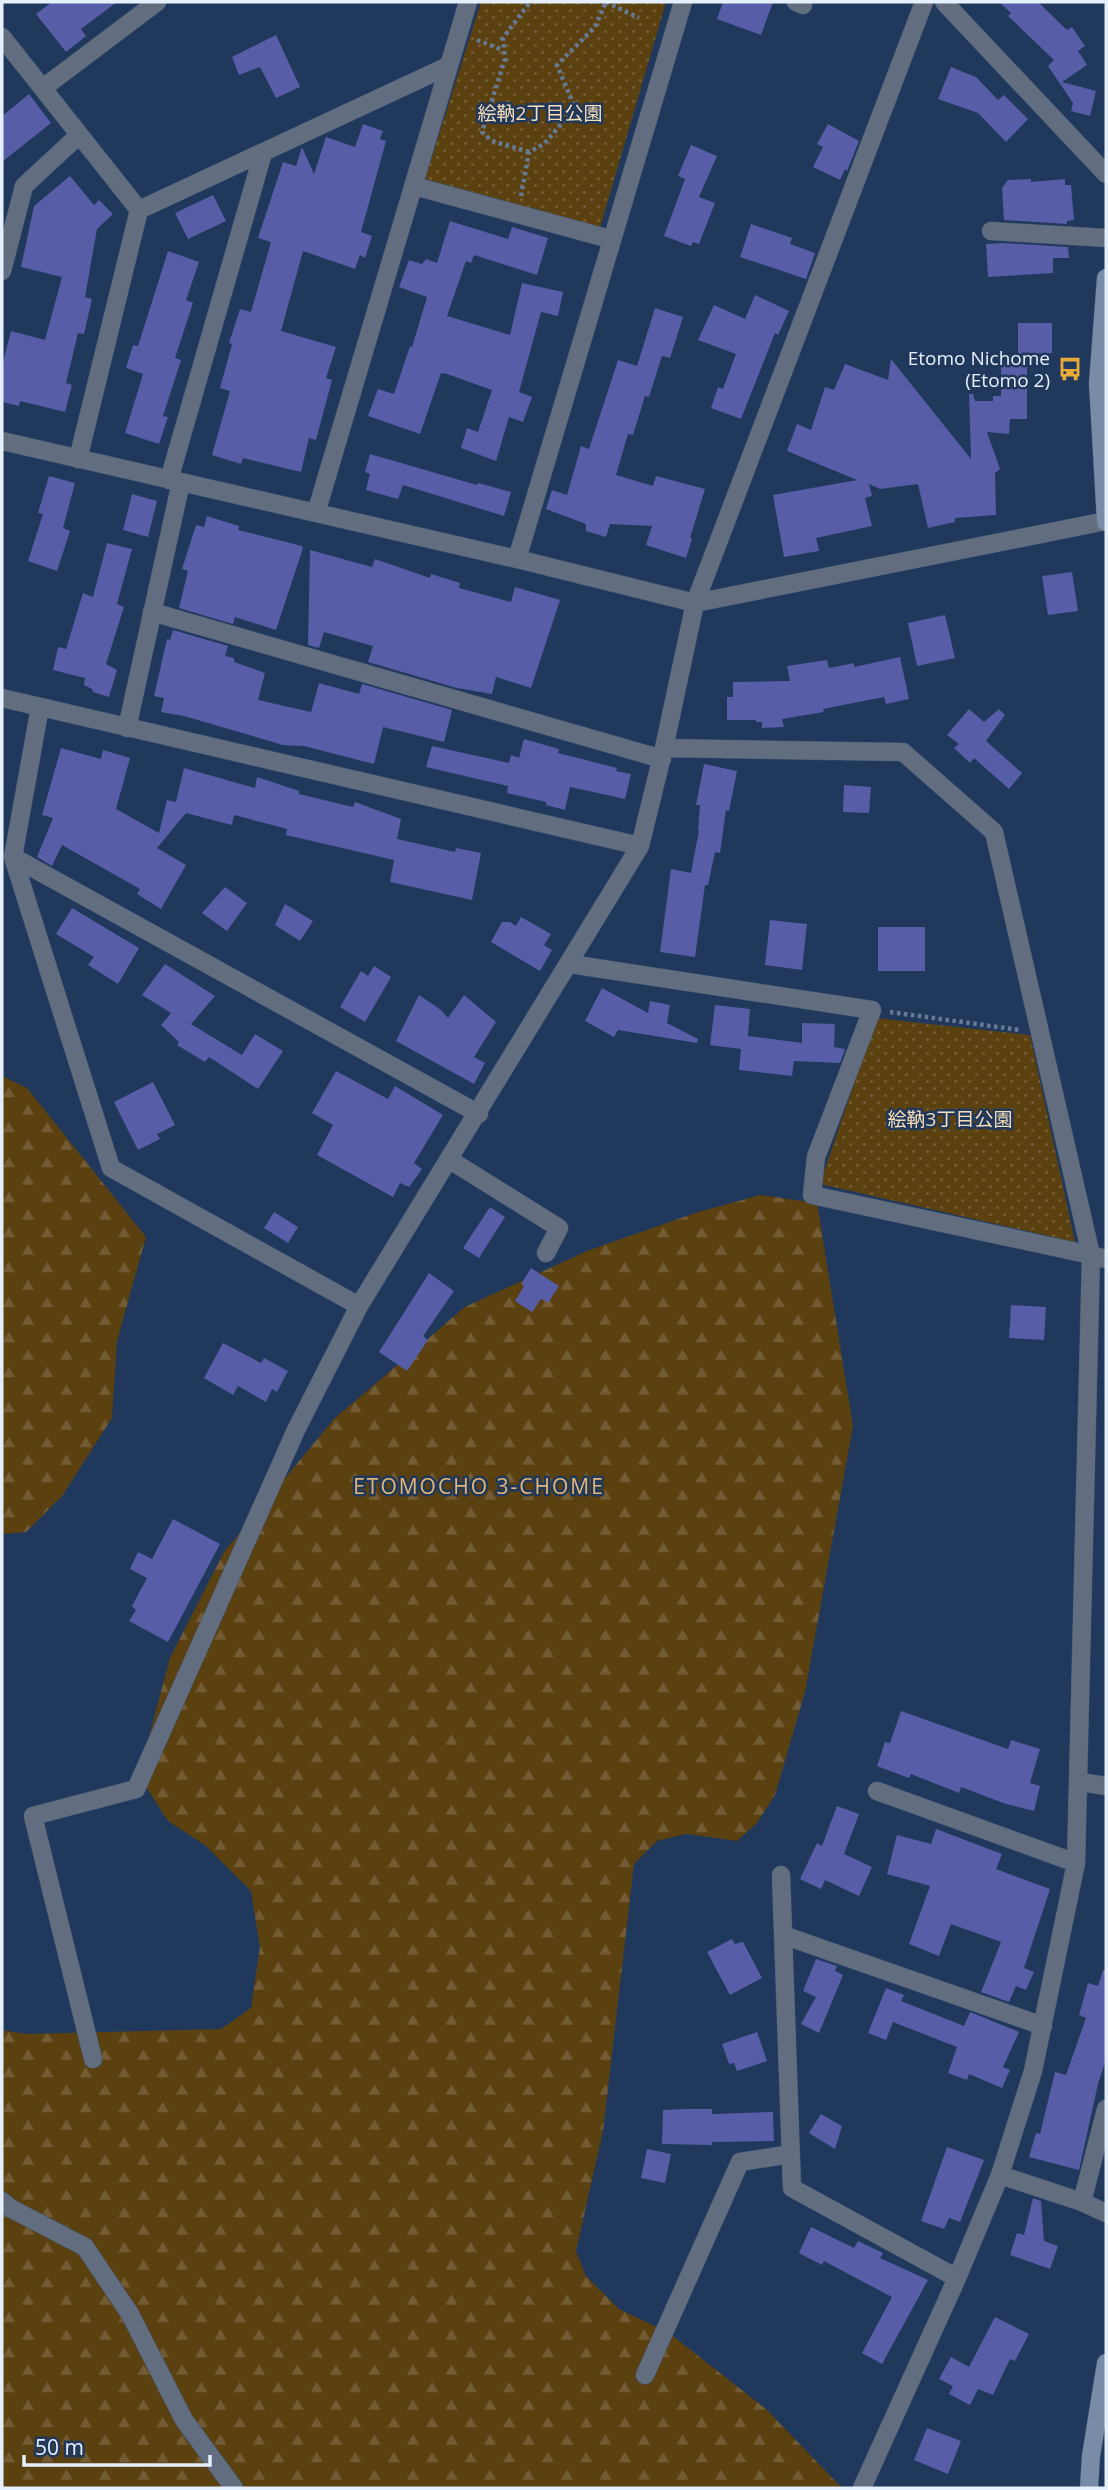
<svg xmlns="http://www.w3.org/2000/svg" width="1108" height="2490" viewBox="0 0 1108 2490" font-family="'Open Sans','Noto Sans JP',sans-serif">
	<defs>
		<pattern id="grass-dots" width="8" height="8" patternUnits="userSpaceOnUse" patternTransform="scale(1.75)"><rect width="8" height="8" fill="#5b4010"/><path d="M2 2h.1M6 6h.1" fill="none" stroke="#735c34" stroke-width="1.8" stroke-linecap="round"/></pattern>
		<pattern id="forest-firs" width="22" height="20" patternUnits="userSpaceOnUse" patternTransform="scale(1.75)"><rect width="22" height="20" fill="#5b4010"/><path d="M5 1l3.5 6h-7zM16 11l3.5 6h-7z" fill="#735c34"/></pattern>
	</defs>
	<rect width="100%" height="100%" fill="#20385b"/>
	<path fill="url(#grass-dots)" d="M481,2h185l-66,226 -175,-49z
		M876,1018l154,17 45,207 -255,-58z"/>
	<path fill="url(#forest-firs)" d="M2,1076l25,12 119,149 -29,104 -5,77 -50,78 -36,36 -24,2z
		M760,1195l57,8 36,223 -48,266 -30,103 -18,28 -20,18 -51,-7 -29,7 -23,23 -31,267 -27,120 10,25 33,33 50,24 97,76 76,79h-840v-458l25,4 194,-5 30,-21 9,-61 -9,-56 -45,-45 -38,-25 -22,-34v-39l24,-90 54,-106 110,-133 131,-112 122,-56 108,-38z"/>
	<path fill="#575da7" d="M52,2h65l-36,27 5,7 -20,16 -30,-38z
		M723,2h50l-12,33 -44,-16z
		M999,2h39l29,28 5,-3 13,19 -7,5 9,14 -25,17 34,9 -6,25 -19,-5 2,-8 -25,-37 6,-6 -46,-44 3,-3z
		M276,35l24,52 -24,11 -16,-31 -21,8 -7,-18z
		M951,67l25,10 22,23 6,-5 24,24 -22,23 -28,-29 -40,-14z
		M29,94l22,29 -49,39v-46z
		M363,124l20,7 -3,8 6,2 -25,91 11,4 -7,22 -5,-3 -5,14 -52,-18 -22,80 55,16 -10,31 6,2 -16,60 -7,-2 -8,34 -58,-14 -2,6 -29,-9 18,-64 -10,-3 12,-44 -3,-1 11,-34 11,3 20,-70 -13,-4 25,-76 13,4 6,-19 12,27 12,-37 29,10z
		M828,124l31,17 -12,30 -2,-2 -5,11 -27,-13 10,-20 -6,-3z
		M691,145l26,11 -18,41 16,6 -16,41 -6,-2 -2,4 -27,-10 21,-57 -7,-3z
		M70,176l24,29 5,-5 14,14 -16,15 -12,68 7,2 -8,35 -6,-1 -12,50 6,2 -7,27 -45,-11 -1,5 -17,-4v-36l9,-35 34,9 17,-63 -41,-10 13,-61z
		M1031,179v3l34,-3v6h6l3,35 -7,1v3l-63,-4 -2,-32 6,-8z
		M213,195l13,26 -38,18 -13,-26z
		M450,221l58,18 4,-12 36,11 -11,37 -63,-20 -3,8 -5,-2 -19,55 63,19 12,-52 41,9 -5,24 -17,-4 -22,80 13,5 -9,25 -14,-5 -13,44 -35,-13 6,-20 11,4 14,-42 -45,-16 -6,-1 -21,61 -52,-18 10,-27 16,5 16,-48 2,1 15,-50 -28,-10 10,-27 13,4 4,-5 11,4z
		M751,224l41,14 -2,6 25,9 -9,26 -66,-22z
		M1003,243l65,4 1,11h-16v15l-65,4 -2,-33z
		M168,251l31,11 -13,38 7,3 -18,55 6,2 -18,56 5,1 -9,27 -34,-11 18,-59 -17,-6 7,-23 5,1z
		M755,295l34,16 -11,24 -3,-2 -34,86 -30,-11 7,-21 5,2 13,-35 -38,-14 16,-35 31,14z
		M655,308l28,9 -13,41 -8,-2 -13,41 -4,-1 -12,39 -5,-1 -12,41 37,11 3,-10 49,13 -15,49 2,1 -6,19 -40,-13 6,-19 -42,-2 -4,13 -20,-6v-7l-40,-15 6,-19 15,5 14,-49 8,3 29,-89 19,6z
		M1018,323h34v30l-34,1z
		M891,359l80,100 -2,-65h4l2,7h18v-5h8v-32h26v55h-17l-1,15 -22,-2 13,37 -5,4 1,42 -41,3v4l-27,6 -10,-44 -38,5 -11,-5 3,12 -7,2 7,28 -56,12 3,13 -35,6 -11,-62 84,-15 -70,-29 10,-27 14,6 14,-43 9,3 11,-26 43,16z
		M370,454l107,31 1,-2 33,9 -7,24 -101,-31 -5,14 -32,-9 4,-16 -5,-2z
		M49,476l26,7 -12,45 7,3 -13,40 -29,-10 15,-47 -5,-1z
		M132,494l25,7 -9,36 -25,-7z
		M207,516l32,10 -1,4 64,16 1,2 -27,82 -41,-13 -2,7 -54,-16 9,-37 -6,-2 14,-44 8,2z
		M107,543l25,6 -15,55 7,3 -18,57 11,6 -8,27 -16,-5 -1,-3 -8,-4 1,-7 -32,-8 5,-23 8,2 17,-56 10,4z
		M310,550l62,17 3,-8 55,19 1,-4 29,9 -1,5 52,14 4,-15 45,13 -29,88 -35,-11 -4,17 -35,-6 -89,-26 5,-16 -49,-14 -5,16 -11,-3z
		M1072,572l6,39 -30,4 -6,-39z
		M945,615l10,43 -38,8 -9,-43z
		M173,630l55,16 -3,10 9,2v4l31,11 -7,27 53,12 8,-29 40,11 3,-10 90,26 -8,32 -61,-15 -9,37 -70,-18 -21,-1 -99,-29 -23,-4 3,-14 -10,-2 13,-57 3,1z
		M900,657l9,42 -23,5 -2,-7 -61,12 1,3 -42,7 2,8 -22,1v-6h-6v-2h-29v-23h6v-15l57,-1 -3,-15 40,-6 2,8 25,-5v4z
		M969,709l15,13 15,-13 6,6 -19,26 36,32 -13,16 -35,-31 -4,5 -16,-15 5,-4 -12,-9z
		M524,739l35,10 -1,4 59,15 -1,3 15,3 -6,25 -55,-12 -5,23 -19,-5v-3l-39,-9 1,-7 -82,-19 6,-21 77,17 2,-8 8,3z
		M61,748l40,11 2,-9 27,8 -14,51 43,24 8,-33 9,2 8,-34 71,20 2,-11 42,14v3l54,13 2,-5 46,17 -4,20 58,13 1,-4 25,5 -9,47 -82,-18 4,-22 -108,-25 1,-6 -53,-14 -2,10 -46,-12 -29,35 29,17 -25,44 -24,-15 3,-5 -78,-44 -10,21 -15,-9 16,-39 -11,-3z
		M704,764l33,7 -8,40 -3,-1 -6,43 -5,-1 -7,33h-3l-10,72 -35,-5 11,-83 20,4 8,-43h-1l2,-25h-4z
		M844,785l27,2 -2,26 -26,-1z
		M225,887l22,16 -20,28 -25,-18z
		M285,904l28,17 -13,20 -25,-16z
		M72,908l67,40 -21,36 -30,-19 6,-8 -38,-23z
		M521,917l30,17 -7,11 8,5 -12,21 -49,-29 11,-20h8l6,4z
		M770,920l37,4 -5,46 -37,-5z
		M878,927h47v44h-47z
		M165,964l50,32 -24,28 51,31 13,-21 28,17 -25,38 -49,-32 -4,5 -28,-17 2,-3 -18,-17 10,-12 -29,-18z
		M374,966l17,11 -26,45 -25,-15 21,-36 7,5z
		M602,988l46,25 2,-12 20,4 -3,18 31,16 -1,4 -79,-13 -4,7 -29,-16z
		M419,995l22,15 7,8 16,-23 32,27 -22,35 11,6 -11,21 -78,-43z
		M715,1005l35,4 -2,27 54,7v-20l33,1 -1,23 11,2 -5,14 -46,-2 -2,15 -53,-6 2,-21 -31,-4z
		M336,1071l52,28 7,-13 48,29 -29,48 8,6 -13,18 -9,-4 -7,14 -76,-42 16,-30 -21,-12z
		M153,1082l22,43 -18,9 3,5 -22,11 -24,-48z
		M490,1207l15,10 -26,41 -16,-10z
		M274,1212l24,15 -10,16 -24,-15z
		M531,1268l28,18 -11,17 -7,-4 -9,13 -17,-11 9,-15 -3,-2z
		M429,1273l25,18 -31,45 5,4 -21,31 -28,-19z
		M1011,1305l35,2 -2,33 -35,-2z
		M223,1343l38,20 3,-5 24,13 -11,21 -5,-3 -6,13 -28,-16 -5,9 -29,-17z
		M173,1519l47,25 -52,98 -39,-21 7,-11 -4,-4 15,-28 -17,-9 8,-17 14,7z
		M901,1711l107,38 3,-9 29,9 -10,34 10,3 -6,25 -28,-7 -45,-17 -2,6 -48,-19 -2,4 -32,-12 8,-24 5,1z
		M837,1806l22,8 -15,40 28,13 -13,29 -34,-16 -4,9 -21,-10 17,-36 5,3z
		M936,1829l66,25 -6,15 54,20 -26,79 10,4 -8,18 -10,-4 -7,16 -28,-10 20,-50 -50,-18 -12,32 -30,-12 21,-58 -43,-12 10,-39 34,9z
		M732,1939l3,5 8,-2 19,36 -32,17 -23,-43z
		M816,1959l21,7 -2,5 8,4 -24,58 -18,-9 15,-27 -13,-6z
		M1103,1970h3v89l-8,25 -19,86 -50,-13 7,-24 4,1 15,-62 11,3 20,-57 -7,-3 9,-32 10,3z
		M886,1988l18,7 -3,6 63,25 6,-14 49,20 -16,35 7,3 -8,18 -33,-14 -2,6 -19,-7 9,-26 -64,-25 -7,18 -18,-7z
		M757,2032l10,29 -30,10 -3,-8 -5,1 -7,-20z
		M686,2109h26v5l61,-2 1,29 -62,1v3l-50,-1 1,-34z
		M821,2114l21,12 -7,23 -26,-16z
		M947,2147l37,13 -24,62 -11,-4 -5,11 -23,-8z
		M647,2149l24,5 -6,29 -24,-5z
		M1033,2198l8,3 3,40 14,5 -8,23 -40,-14 7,-22 7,2z
		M811,2227l43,21 4,-7 25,12 -3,5 48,22 -46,84 -20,-11 30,-56 -68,-36 -2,4 -23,-12z
		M995,2317l34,17 -14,27 -5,-2 -17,36 -15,-6 -8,16 -21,-11 4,-8 -14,-7 12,-22 18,10z
		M927,2428l34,13 -13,33 -34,-14z"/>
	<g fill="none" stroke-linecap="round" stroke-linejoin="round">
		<g stroke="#405575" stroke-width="19">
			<path id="minor" d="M796,2l7,3
				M944,2l162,172
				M2,37l137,173 309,-144
				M43,88l114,-86
				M414,186l196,53
				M991,231l115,7
				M2,271l22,-85 55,-51
				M2,441l515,118 178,44 411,-82
				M78,459l61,-249
				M169,480l94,-327
				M316,513l152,-511
				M517,559l166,-557
				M152,612l510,147
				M2,698l638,148
				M40,707l-27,150 98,311 248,138
				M127,728l54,-246
				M664,748l239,4 91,80 97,423 15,4
				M13,857l466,257
				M570,964l302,46 -56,147 -4,38 279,60 -15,608 -43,208 -33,104 -43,103 -95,210
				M450,1160l109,68 -13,25
				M1080,1782l26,4
				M877,1791l199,72
				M781,1875l11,313 165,90
				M783,1935l260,91
				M93,2059l-60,-243 103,-27 160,-359 63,-124 281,-460 24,-98 31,-145 229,-601
				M1000,2175l82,27 24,-93
				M2,2201l8,7 75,39 45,67 54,106 50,68
				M1082,2202l24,11
				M645,2375l95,-213 51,-8"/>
		</g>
		<g stroke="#405575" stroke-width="19">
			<path id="secondary" d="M1106,278l-8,105 8,139
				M1089,2488l2,-32 15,-93"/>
		</g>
		<path stroke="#677a95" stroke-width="4.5" stroke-dasharray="3.5 3.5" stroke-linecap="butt" d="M606,2l33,16
			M477,40l26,10
			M529,152l-37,-11 -10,-9 23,-73 -2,-21 27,-36
			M521,196l8,-44 15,-8 31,-36 -18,-43 38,-38 11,-25
			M890,1012l130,18"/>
		<use href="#minor" stroke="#626e7f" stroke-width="18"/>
		<use href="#secondary" stroke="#788ba7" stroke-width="18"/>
	</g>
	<defs>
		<g id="bus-bare" transform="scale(1.89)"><path d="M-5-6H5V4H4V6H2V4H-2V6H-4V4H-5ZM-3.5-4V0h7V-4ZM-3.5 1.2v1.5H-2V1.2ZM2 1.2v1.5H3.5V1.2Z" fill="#eaaa38" stroke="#20385b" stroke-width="2.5" paint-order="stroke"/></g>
	</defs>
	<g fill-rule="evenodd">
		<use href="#bus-bare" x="1070" y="369"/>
	</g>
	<g text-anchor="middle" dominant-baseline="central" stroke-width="5" stroke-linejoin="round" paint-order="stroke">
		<g font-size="19" fill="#f8deb7" stroke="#20385b">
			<text x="540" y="113">絵靹2丁目公園</text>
			<text x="950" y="1119">絵靹3丁目公園</text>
		</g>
		<g font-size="19" fill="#e6effc" stroke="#20385b" text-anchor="end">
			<text x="1050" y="358">Etomo Nichome<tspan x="1050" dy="22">(Etomo 2)</tspan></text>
		</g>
		<g font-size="21" letter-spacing="2" fill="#e3b773" stroke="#20385b">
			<text x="479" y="1486">ETOMOCHO 3-CHOME</text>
		</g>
	</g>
	<rect width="1108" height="2490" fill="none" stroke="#e6effc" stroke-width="7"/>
	<path d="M24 2455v10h186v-10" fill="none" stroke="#e6effc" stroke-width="3.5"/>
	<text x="35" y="2455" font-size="21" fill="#e6effc" stroke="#20385b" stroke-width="5" paint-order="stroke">50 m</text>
</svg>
